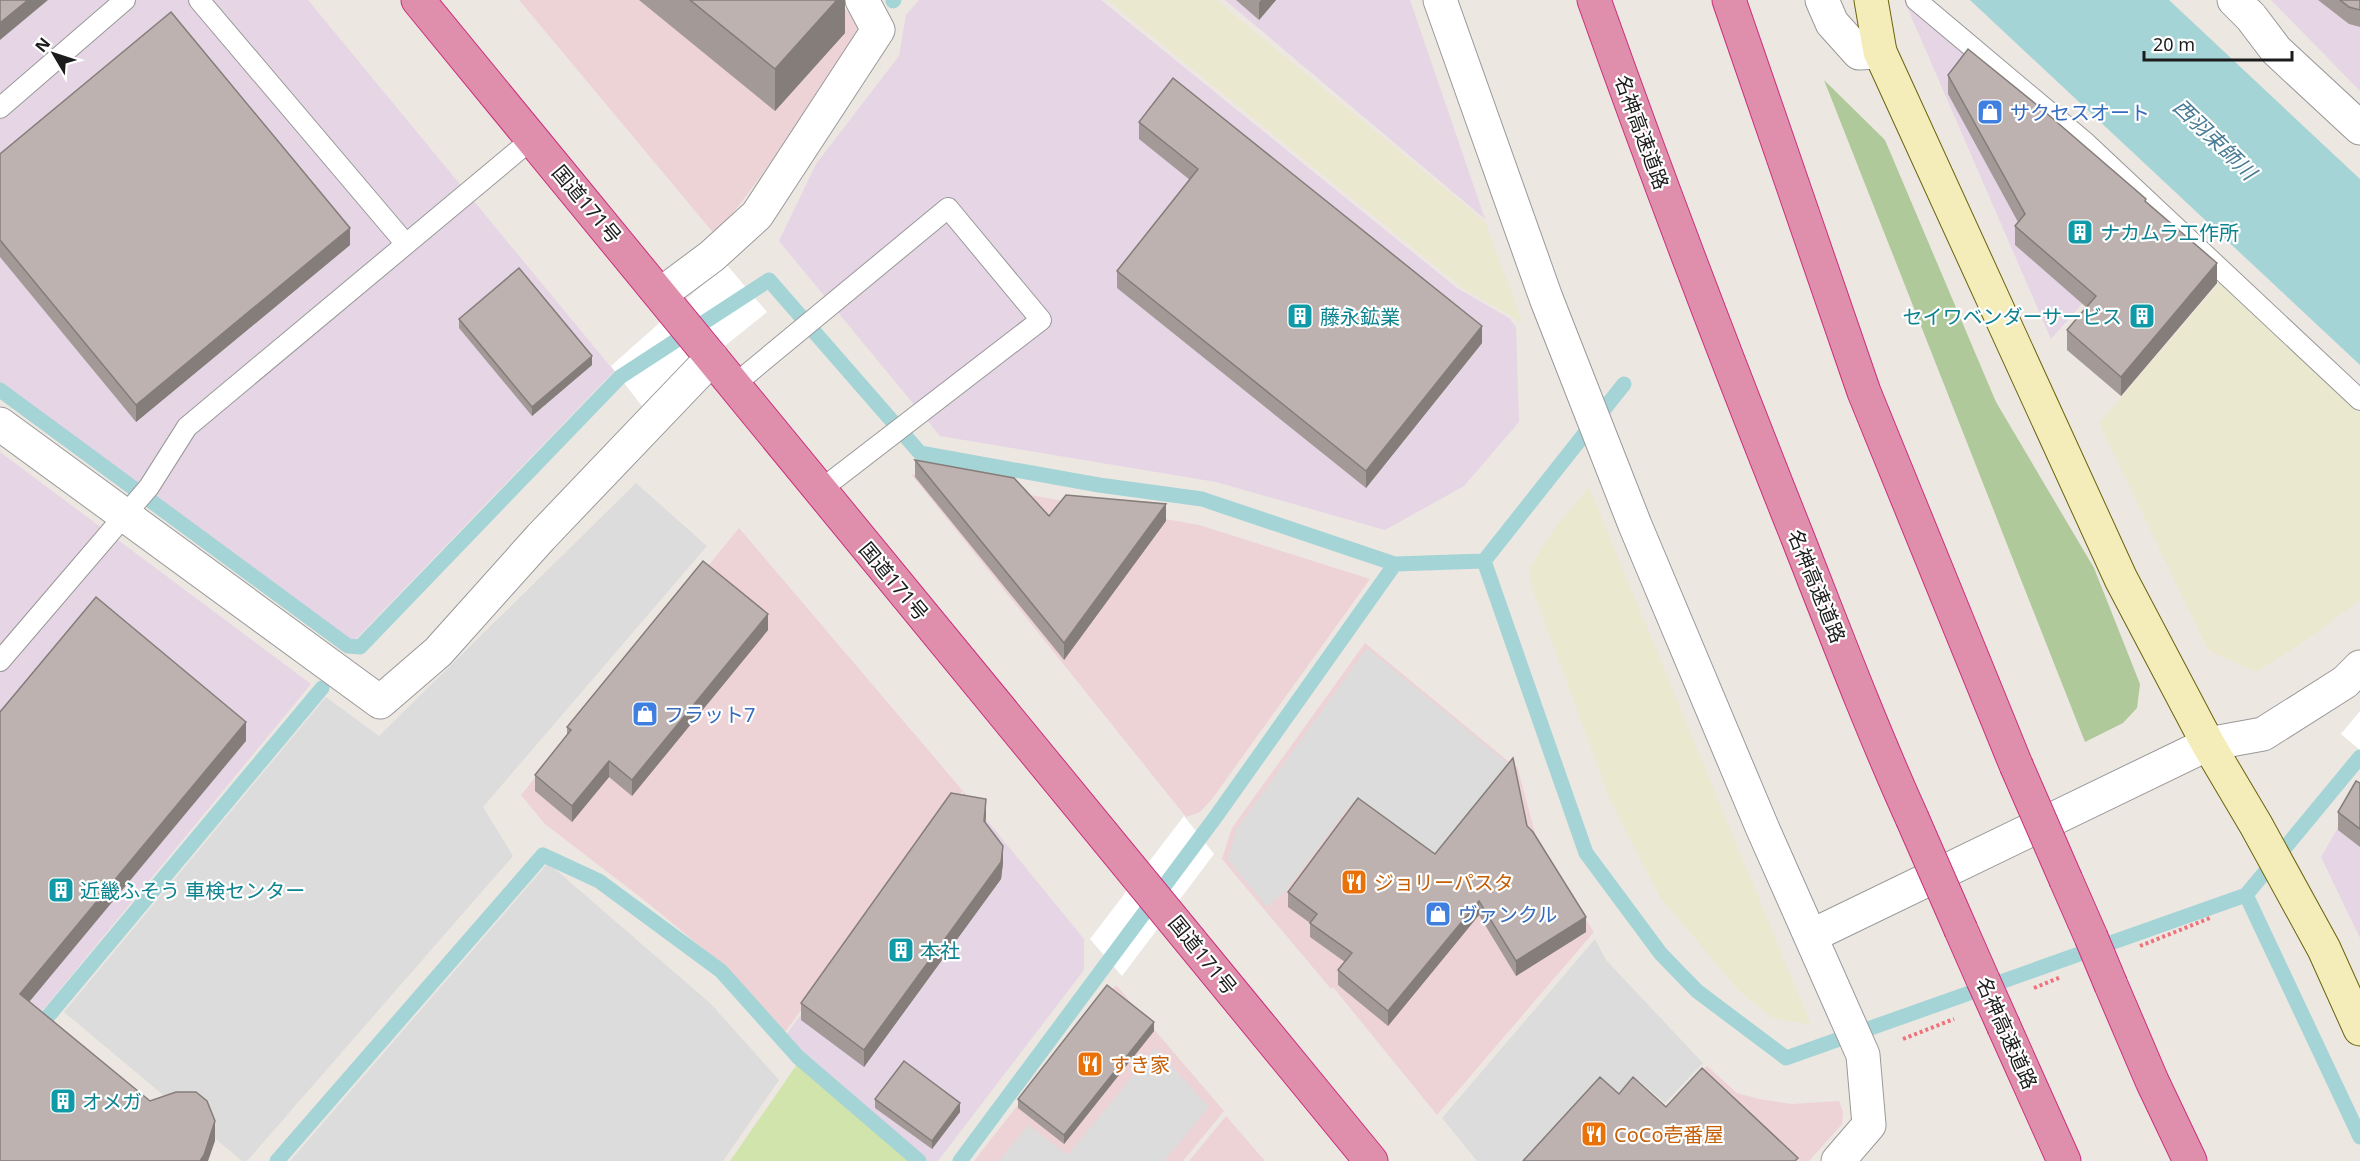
<svg xmlns="http://www.w3.org/2000/svg" width="2360" height="1161" viewBox="0 0 2360 1161" font-family="'Noto Sans','Noto Sans JP',sans-serif">
	<rect width="100%" height="100%" fill="#ede7e2"/>
	<path fill="#edd2d6" d="M519,0h316l34,31 -153,205z
		M911,474l288,51 171,54 -158,220 -12,13 -14,5z
		M739,528l224,263 -178,241 -61,-66 -76,-63 -103,-79 -24,-29z
		M1365,643l149,123 -155,190 158,-190 22,82 55,84 -157,183 -104,-128 -2,2 -109,-130 10,-31z
		M1117,986l107,125 -41,50h-209l133,-170z
		M1707,1066l30,27 22,6 33,5 47,-3 4,11 -1,12 -33,37h-192z
		M1226,1116l39,45h-76z"/>
	<path fill="#e5d5e5" d="M0,0h308l306,371 -263,273 -351,-258z
		M919,0h182l356,288 52,30 7,9 3,95 -55,64 -79,44 -169,-48 -276,-46 -161,-195 37,-77 83,-108 7,-41z
		M1225,0h185l75,219z
		M1904,0h29l187,159 36,61 -105,119z
		M2271,0h89v91z
		M0,452l311,232 -311,378z
		M2359,791l1,1v146l-39,-81z
		M964,792l120,147v31l-146,191h-14l-116,-98 -22,-28z"/>
	<path fill="#eae8ce" d="M1108,0h108l269,222 38,101 -59,-34z
		M2219,283l141,131v186l-59,44 -46,28 -47,-22 -109,-227z
		M1589,487l222,538 -38,-7 -33,-26 -80,-95 -49,-95 -80,-217 -1,-17 13,-22 15,-22z"/>
	<path fill="#d0e4ab" d="M798,1063l118,98h-186z"/>
	<path fill="#b0c99a" d="M1824,80l61,60 111,262 98,166 46,116 -3,24 -14,15 -38,19z"/>
	<path fill="#dcdcdc" d="M636,483l71,63 -224,261 30,49 -266,305h-5l-178,-149 262,-315 53,39z
		M1367,648l144,118 -80,97 -81,-58 -64,86 -19,16 -39,-47 8,-30z
		M548,863l163,141 68,76 -56,81h-433z
		M1595,939l11,21 97,103 -38,40 -27,-23 -17,15 -20,-14 -77,80h-47l-35,-43z
		M1155,1048l54,59 -45,54h-165l29,-36 40,30z"/>
	<path fill="#a5d4d7" d="M1970,0h199l191,179v186z"/>
	<path fill="#fff" d="M726,264l41,48 -122,98 -34,-44z
		M2360,711v39l-19,-16z
		M1184,816l30,38 -92,122 -32,-37z"/>
	<g fill="none" stroke-linecap="round" stroke-linejoin="round">
		<path stroke="#a5d4d7" stroke-width="15" d="M893,1l1,-1
			M0,390l348,256 12,1 260,-270 149,-97 151,173 179,32 103,14 193,65 89,-3 140,-177
			M1484,561l102,292 75,101 36,37 89,67 460,-163
			M2360,757l-114,138 114,242
			M35,1032l287,-344
			M277,1161l266,-306 56,26 122,90 77,86 121,104
			M960,1161l257,-346 178,-251"/>
		<g stroke="#999" stroke-width="22">
			<path id="lane" d="M199,0l207,244
				M1916,0l170,143 274,257
				M0,108l125,-108
				M734,385l214,-177 93,112 -222,171
				M0,661l149,-174 38,-60 345,-288"/>
		</g>
		<g stroke="#999" stroke-width="35">
			<path id="street" d="M1440,0l106,298 89,227 127,302 101,228 6,70 -31,36
				M1822,0l10,23 27,30 21,-1
				M2234,0l17,17 25,33 84,78
				M661,294l51,-38 45,-41 121,-185 -16,-30
				M0,424l380,278 58,-50 103,-115 171,-179
				M1811,936l397,-192 55,-10 82,-52 15,-15"/>
		</g>
		<g stroke="#69640c" stroke-width="35">
			<path id="secondary" d="M1871,0l9,52 241,527 87,165 48,81 68,124 36,80"/>
		</g>
		<g stroke="#ca307e" stroke-width="35">
			<path id="highway" d="M418,0l953,1161
				M1594,0c64,180 132,358 203,536 37,94 73,189 115,282
				M1729,0l135,392 152,373
				M2066,880l25,57
				M1961,930l22,50
				M2111,985l41,96 38,80
				M2004,1027l60,134"/>
		</g>
		<path stroke="#ef7179" stroke-width="4" stroke-dasharray="3 3" stroke-linecap="butt" d="M2140,946l70,-28
			M2034,988l27,-11
			M1903,1039l51,-20"/>
		<use href="#lane" stroke="#fff" stroke-width="20"/>
		<use href="#street" stroke="#fff" stroke-width="33"/>
		<use href="#secondary" stroke="#f4edb9" stroke-width="33"/>
		<use href="#highway" stroke="#df8fab" stroke-width="33"/>
		<g stroke="#ca307e" stroke-width="35" stroke-linecap="butt">
			<path id="highway-bridge" d="M2016,765l50,115
				M1912,818l49,112
				M2091,937l20,48
				M1983,980l21,47"/>
		</g>
		<use href="#highway-bridge" stroke="#df8fab" stroke-width="33"/>
	</g>
	<path fill="#a39996" d="M639,0h206v33l-70,78z
		M1236,0h40l-17,20z
		M2318,0h42v27l-11,-3z
		M1948,75l198,128 71,80 -96,113 -54,-46v-20l19,-23 -71,-62v-19l3,-4 -70,-128z
		M1139,122l343,221 -116,145 -249,-200v-17l73,-91 -51,-41z
		M0,154l350,91 -214,177 -136,-165z
		M459,319l133,46 -60,51 -73,-88z
		M915,460l134,56 117,5 -102,139 -149,-183z
		M768,630l-136,166 -23,-19 -37,45 -37,-31v-16l32,-40v-8z
		M2360,783v64l-22,-17v-18z
		M986,816l-1,7 18,40 -2,16 -137,188 -63,-47v-17z
		M1527,826l59,106 -70,44 -37,-61 -91,111 -50,-41v-15l7,-8 -35,-25v-14l-22,-16v-15l147,-38z
		M1154,1031l-90,113 -46,-36v-9z
		M875,1099l85,13 -28,37 -57,-41z"/>
	<path fill="#847d7a" d="M28,0h20l-48,40v-17z
		M837,0h8v33l-70,78v-42z
		M1261,0h15l-17,20v-17z
		M350,228v17l-214,177v-17z
		M2217,263v20l-96,113v-19z
		M1482,326v17l-116,145v-17z
		M592,356v9l-60,51v-9z
		M1166,504v17l-102,139v-17z
		M768,614v16l-136,166v-16z
		M246,722v19l-226,272v-19z
		M609,761v16l-37,45v-16z
		M986,799v17l-2,22v-17z
		M1003,846v17l-2,16 -137,188v-17z
		M1479,901v14l-91,111v-15z
		M1586,917v15l-70,44v-15z
		M1154,1022v9l-90,113v-9z
		M960,1103v9l-28,37v-8z
		M215,1121v20l-7,20h-8z"/>
	<path fill="#bdb2af" stroke="#847d7a" stroke-width="1.5" d="M0,0h28l-28,23z
		M690,0h147l-62,69z
		M2340,0h20v10l-11,-3z
		M171,12l179,216 -214,177 -136,-165v-86z
		M1968,49l69,56 109,94 -1,2 72,62 -96,114 -54,-47 29,-34 -81,-70 10,-12 -77,-139z
		M1173,78l309,248 -116,145 -249,-200 81,-102 -59,-47z
		M519,268l73,88 -60,51 -73,-88z
		M915,460l99,18 35,38 17,-21 100,9 -102,139z
		M703,561l65,53 -136,166 -23,-19 -37,45 -37,-31 36,-45 -4,-3z
		M96,597l150,125 -226,272 130,107 26,-9h20l11,9 8,20 -11,34 -4,6h-200v-449z
		M1513,758l14,68 6,6 53,85 -70,44 -37,-60 -91,110 -50,-41 14,-17 -42,-30 7,-9 -29,-22 70,-94 77,56z
		M2356,781l4,2v46l-22,-17z
		M951,793l35,6 -2,22 19,25 -2,16 -137,188 -63,-47z
		M1107,985l47,37 -90,113 -46,-36z
		M904,1061l56,42 -28,38 -57,-42z
		M1702,1068l96,90 -3,3h-272l77,-84 19,17 14,-17 33,30z"/>
	<defs>
		<g id="shop-square" transform="scale(1.35)"><rect x="-9" y="-9" width="18" height="18" rx="4" fill="#3f7fe0" stroke="#fff"/><path d="M-5-2.5h2.3a2.7 3.5 0 0 1 5.4 0H5L5.5 6h-11ZM-1.5-2.5h3a1.5 2.3 0 0 0-3 0Z" fill="#fff"/></g>
		<g id="building-square" transform="scale(1.35)"><rect x="-9" y="-9" width="18" height="18" rx="4" fill="#0f9aa8" stroke="#fff"/><path d="M-4-6H4V6H1V3H-1V6H-4ZM-2.5-4.3h1.7v1.8h-1.7ZM.8-4.3h1.7v1.8H.8ZM-2.5-1h1.7V.8h-1.7ZM.8-1h1.7V.8H.8Z" fill="#fff"/></g>
		<g id="restaurant-square" transform="scale(1.35)"><rect x="-9" y="-9" width="18" height="18" rx="4" fill="#e8710a" stroke="#fff"/><path d="M-5-6h1v4h1v-4h1v4h1v-4h1v5L-1.5 .5V6h-2V.5L-5-1ZM5-6V6H3V1.5H1.5Q1.5-4 5-6Z" fill="#fff"/></g>
	</defs>
	<g fill-rule="evenodd">
		<use href="#shop-square" x="1990" y="112"/>
		<use href="#building-square" x="2080" y="232"/>
		<use href="#building-square" x="1300" y="316"/>
		<use href="#building-square" x="2142" y="316"/>
		<use href="#shop-square" x="645" y="714"/>
		<use href="#restaurant-square" x="1354" y="882"/>
		<use href="#building-square" x="61" y="890"/>
		<use href="#shop-square" x="1438" y="914"/>
		<use href="#building-square" x="901" y="950"/>
		<use href="#restaurant-square" x="1090" y="1064"/>
		<use href="#building-square" x="63" y="1101"/>
		<use href="#restaurant-square" x="1594" y="1134"/>
	</g>
	<g text-anchor="middle" dominant-baseline="central" stroke-width="4.5" stroke-linejoin="round" paint-order="stroke">
		<g font-size="20" fill="#366cbe" stroke="#fff" text-anchor="start">
			<text x="2010" y="112">サクセスオート</text>
			<text x="664" y="714">フラット7</text>
			<text x="1458" y="914">ヴァンクル</text>
		</g>
		<g font-size="20" fill="#1c1c1c" stroke="#fff">
			<text transform="translate(1642 132) rotate(70)">名神高速道路</text>
			<text transform="translate(587 204) rotate(50)">国道171号</text>
			<text transform="translate(894 581) rotate(50)">国道171号</text>
			<text transform="translate(1817 586) rotate(68)">名神高速道路</text>
			<text transform="translate(1203 955) rotate(51)">国道171号</text>
			<text transform="translate(2007 1033) rotate(66)">名神高速道路</text>
		</g>
		<g font-size="20" fill="#0d838f" stroke="#fff" text-anchor="start">
			<text x="2100" y="232">ナカムラ工作所</text>
			<text x="1320" y="316">藤永鉱業</text>
			<text x="2122" y="316" text-anchor="end">セイワベンダーサービス</text>
			<text x="80" y="890">近畿ふそう 車検センター</text>
			<text x="920" y="950">本社</text>
			<text x="82" y="1101">オメガ</text>
		</g>
		<g font-size="20" fill="#c56008" stroke="#fff" text-anchor="start">
			<text x="1374" y="882">ジョリーパスタ</text>
			<text x="1110" y="1064">すき家</text>
			<text x="1614" y="1134">CoCo壱番屋</text>
		</g>
		<g font-size="21" font-style="italic" fill="#4a7c95" stroke="#fff">
			<text transform="translate(2215 139) rotate(44)">西羽束師川</text>
		</g>
	</g>
	<g transform="translate(54 54) rotate(309)" stroke="#ffffff" stroke-width="4.5" paint-order="stroke">
	<path d="M0-4.5L10 22L0 15L-10 22Z" fill="#1c1c1c"/>
	<text y="-9" font-size="16" font-weight="bold" text-anchor="middle" fill="#1c1c1c">N</text>
	</g>
	<path d="M2144 51v9h148v-9" fill="none" stroke="#1c1c1c" stroke-width="3"/>
	<text x="2153" y="51" font-size="18" fill="#1c1c1c" stroke="#ffffff" stroke-width="4.5" paint-order="stroke">20 m</text>
</svg>
